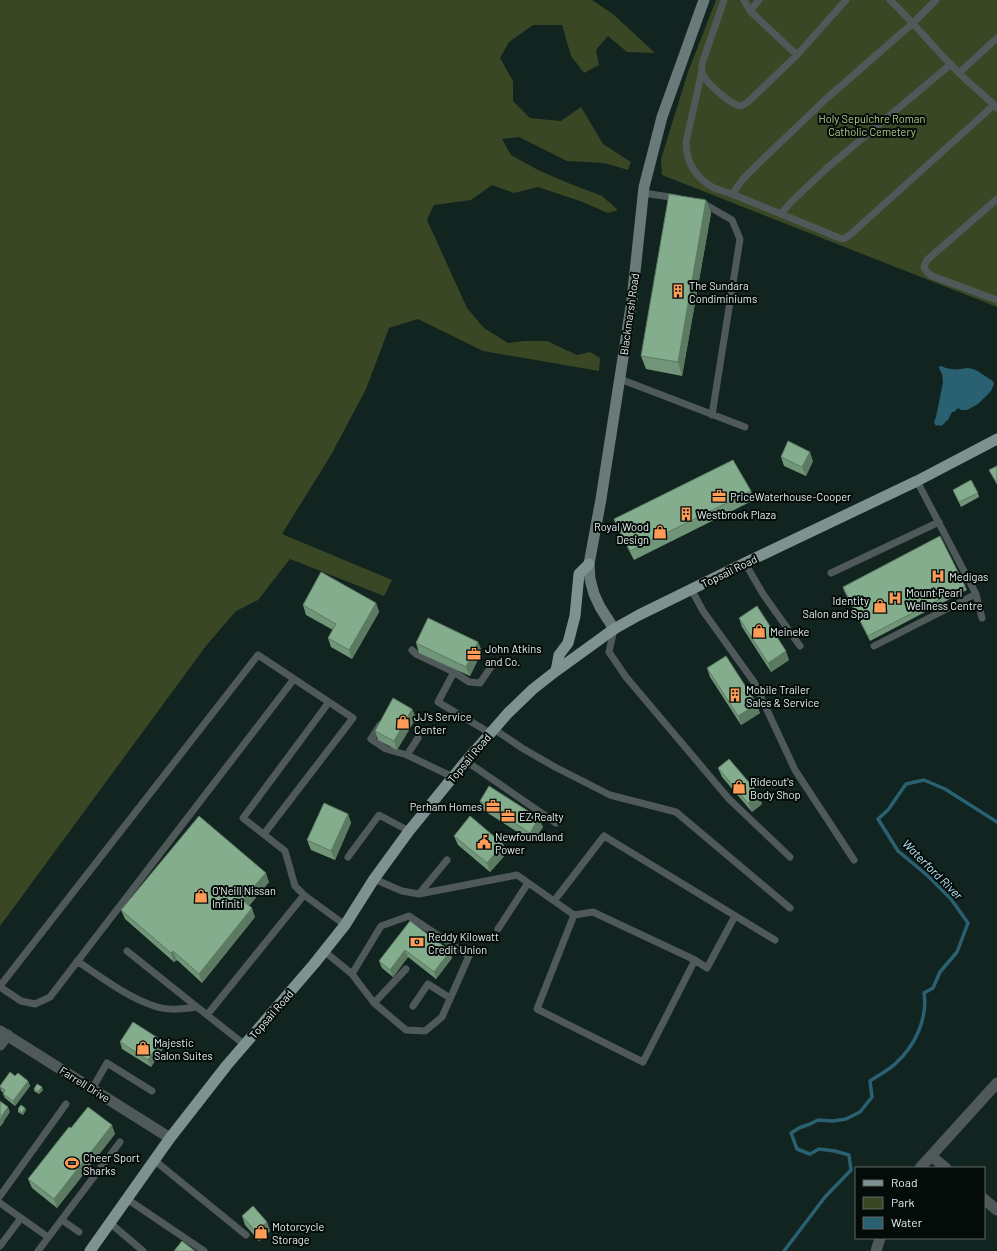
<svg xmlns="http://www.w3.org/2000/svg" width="997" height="1251" viewBox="0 0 997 1251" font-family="Barlow,sans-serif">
	<rect width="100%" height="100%" fill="#11241f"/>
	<path fill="#394725" d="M0,0h592l21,14 42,39 -28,-1 -19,-16 -12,14 3,15 -15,8 -13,-17 -9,-31h-29l-24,17 -9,16 13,23v20l17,17 31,3 20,-14 22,37 28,18 -3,8 -24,-7 -37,-2 -48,-24 -17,2 9,16 27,15 30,13 34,13 16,14 -10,3 -28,-12 -42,-14 -24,6 -22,-8 -21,15 -37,5 -7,15 40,88 17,20 24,15 16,-2h23l30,14 13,-3 10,6 -1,13 -116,-20 -65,-32 -29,9 -23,61 -35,66 -49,79 110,46 -8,16 -94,-37 -32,41 -22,11 -30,35 -206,280z
		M716,0h281v307l-335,-132 -1,-16 27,-87z"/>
	<path fill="#296173" d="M941,366c6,3 14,4 20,3 1,0 5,-1 6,-1 10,0 18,9 26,13l1,3 -3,7 -13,13 -11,6h-6l-3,-2 -4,4h-2l-4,8 -3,2v1l-4,3 -3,-1 -2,1 -2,-4 2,-5 7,-35 -1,-8 -3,-6v-1z"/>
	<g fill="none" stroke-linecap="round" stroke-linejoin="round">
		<path stroke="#296173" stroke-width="3.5" d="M784,1251l41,-54 26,-27 -2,-15 -14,-4 -16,-2 -9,5 -13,-5 -6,-16 8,-5 11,-4 8,-4 15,1 13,-2 14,-7 12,-15 -2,-16c9,-6 19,-11 26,-18 19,-17 32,-45 28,-70l9,-5 7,-16 17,-20 11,-29 -17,-24 -23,-23 -30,-25 -20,-32 10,-9 18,-26 18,-4 21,9 52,33"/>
		<path stroke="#4f5959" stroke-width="7" d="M724,0l-19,55c-2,5 -4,11 -3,16 1,10 29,34 39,35l7,-4 49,-47 49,-55
			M744,0l6,11 47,44
			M890,0c24,23 45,49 68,72 12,13 27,23 39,36
			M750,11l9,-11
			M702,71l-16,71c0,20 10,36 28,46 5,2 12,4 18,6l110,45 3,-1 6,-4 143,-129
			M959,73l38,-35
			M643,193l34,5
			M732,194l11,-15 17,-17 66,-63 87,-76 23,-23
			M997,199l-70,61 -3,7 2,4 6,5 65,24
			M701,202l31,18 8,19 -28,176
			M781,214l10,-12 36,-34 124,-104
			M620,379l125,48
			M745,563l18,31 37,52
			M831,573l108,-51
			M691,589l12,22 51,71 41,88 59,90
			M976,594l6,24
			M614,629l-5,23 17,25 103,122 61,58
			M874,646l102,-52 -59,-113
			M412,650l4,4 38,18 -16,30 52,31
			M454,672l15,10 11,1 13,-19
			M329,702l-86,116 42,33 10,35 9,9 41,30
			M380,725l-9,14 15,10 21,6
			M494,729l28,19 33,19 55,28 66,17 114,96
			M418,738l-11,17 46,22
			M466,761l90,62
			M348,857l31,-42 30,16
			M374,879l28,12 17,3 28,-34
			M419,894l98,-19 57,40 -37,94 106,53 52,-102 -102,-48 -19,3
			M554,901l50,-65 171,104
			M498,929l30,-46
			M127,951l70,56
			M324,951l28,23 22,29 32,27 19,1 17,-14 27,-61 -60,-40 -28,10 -29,48
			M695,960l12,8 28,-52
			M77,961c24,16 50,36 77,45 14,5 29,3 43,1l48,38
			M0,986l258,-331 95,63 -89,116
			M0,987l21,14 14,3 15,-7 244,-318
			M374,1003l32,-34
			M413,1006l15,-22 22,14
			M207,1015l97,-120
			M92,1089l15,-26 45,28
			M154,1160l92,75
			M0,1196l66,-92
			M127,1199l77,52
			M0,1203l48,34
			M62,1220l17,12
			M110,1223l33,28
			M0,1246l21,-28
			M38,1251l82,-109"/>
		<path stroke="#4f5959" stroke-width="11" d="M0,1045l8,-10
			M931,1156l15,12
			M920,1168l77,-85
			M984,1199l13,11
			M876,1251l4,-13"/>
		<path stroke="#4f5959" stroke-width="11" d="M0,1031l170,107"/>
		<path stroke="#6a7979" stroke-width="11" d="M614,629l-14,-22 -6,-13 -4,-15 -1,-15 12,-65 31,-199 12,-113 18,-70 42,-117"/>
		<path stroke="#7e9292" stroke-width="11" d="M556,671l3,-16 9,-12 7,-27 4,-42 10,-10
			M90,1251l80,-113 57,-73 87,-101 31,-39 29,-46 35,-48 57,-70 42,-48 25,-24 23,-18 58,-42 25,-14 106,-52 172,-82 80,-42"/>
	</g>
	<path fill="#719578" d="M706,200l5,13 -29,163 -36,-7 -5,-13z
		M781,457l32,4 -7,15 -22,-10z
		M953,490l25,3 1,4 -18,10 -6,-13z
		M751,491l3,9 -120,60 -17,-32 -3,-9z
		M965,586l2,4 -97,51 -26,-50 -1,-4z
		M376,603l3,9 -27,47 -21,-12 -3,-9 5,-8 -27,-15 -3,-10z
		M739,618l50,42 -18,12 -29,-45z
		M416,643l66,8 -12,25 -51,-23z
		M707,668l53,45 -19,12 -31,-48z
		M412,709l4,9 -19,32 -19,-10 -3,-9z
		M718,768l44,36 -10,8 -30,-35z
		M480,801l63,26 -10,15 -50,-32z
		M348,814l3,9 -16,37 -24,-10 -4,-10z
		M454,836l49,8 4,9 -17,19 -32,-27z
		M269,882l-20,24 6,11 -53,66 -25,-23 -3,2 -49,-43 -4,-9z
		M410,921l42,37 -16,21 -28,-22 -15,20 -11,-9 -3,-7z
		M120,1042l44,5 -13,20 -29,-18z
		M15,1076l13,5 2,5 -15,20 -10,-8 -2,-4 1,-1 -3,-2 -1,-5z
		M34,1089l9,1 -4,4 -5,-3z
		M25,1108l1,2 -3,5 -5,-3v-3z
		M71,1128l44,6 -58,74 -25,-20 -4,-9z
		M242,1216l25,6 3,9 -11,10 -14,-16z"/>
	<path fill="#5c7962" d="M706,200l5,13 -29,163 -4,-14z
		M810,452l3,9 -7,15 -4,-9z
		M376,603l3,9 -27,47 -3,-9z
		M478,642l4,9 -12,25 -4,-9z
		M786,651l3,9 -18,12 -3,-9z
		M757,704l3,9 -19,12 -3,-9z
		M412,709l4,9 -19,32 -3,-9z
		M759,794l3,10 -10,8 -4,-9z
		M348,814l3,9 -16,37 -4,-9z
		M539,818l4,9 -10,15 -3,-9z
		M503,844l4,9 -17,19 -3,-9z
		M266,873l3,9 -23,27 -4,-9z
		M252,908l3,9 -53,66 -3,-9z
		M405,950l3,7 -15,20 -3,-7z
		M173,951l4,9 -3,2 -3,-9z
		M450,951l2,7 -16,21 -2,-7z
		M161,1040l3,7 -13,20 -3,-7z
		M28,1081l2,5 -15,20 -2,-5z
		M42,1087l1,3 -4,4 -1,-2z
		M8,1107l2,5 -6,9v1l-4,5v-7l1,-3z
		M25,1108l1,2 -3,5 -1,-2z
		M112,1125l3,9 -58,74 -3,-9z
		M267,1222l3,9 -11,10 -3,-9z"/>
	<path fill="#83ad8c" stroke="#5c7962" d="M669,194l37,6 -28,162 -37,-6z
		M788,441l22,11 -8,15 -21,-10z
		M733,460l18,31 -121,60 -16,-32z
		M997,466v18l-8,-14z
		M971,480l7,13 -19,9 -6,-12z
		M940,536l25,50 -97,50 -25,-49z
		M321,572l55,31 -27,47 -21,-12 8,-14 -33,-19z
		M757,606l29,45 -18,12 -29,-45z
		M428,618l50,24 -12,25 -50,-24z
		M726,656l31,48 -19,12 -31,-48z
		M393,698l19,11 -18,32 -19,-10z
		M729,759l30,35 -11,9 -30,-35z
		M489,786l50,32 -9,15 -50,-32z
		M324,803l24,11 -17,37 -24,-11z
		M199,816l67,57 -24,27 10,8 -53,66 -26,-23 -2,2 -50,-43z
		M470,816l33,28 -16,19 -33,-27z
		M410,921l40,30 -16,21 -29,-22 -15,20 -11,-9z
		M133,1022l28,18 -13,20 -28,-18z
		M10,1072l5,4 3,-3 10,8 -15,20 -10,-7 2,-4 -5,-3v-1z
		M37,1084l5,3 -4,5 -4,-3z
		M0,1101l8,6 -7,10h1l-2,3z
		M21,1105l4,3 -3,5 -4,-4z
		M88,1107l24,18 -58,74 -26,-20 41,-52 2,1z
		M253,1206l14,16 -11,10 -14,-16z
		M182,1241l13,10h-21z"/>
	<defs>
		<g id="building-bare" transform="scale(1.08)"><path d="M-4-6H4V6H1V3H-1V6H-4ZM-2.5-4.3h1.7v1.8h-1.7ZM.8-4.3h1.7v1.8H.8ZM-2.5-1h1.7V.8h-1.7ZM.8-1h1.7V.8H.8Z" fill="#fd9c56" stroke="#050b09" stroke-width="2.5" paint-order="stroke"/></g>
		<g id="office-bare" transform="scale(1.08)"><path d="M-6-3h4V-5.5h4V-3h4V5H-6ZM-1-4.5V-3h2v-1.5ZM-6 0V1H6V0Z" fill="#fd9c56" stroke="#050b09" stroke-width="2.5" paint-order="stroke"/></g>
		<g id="shop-bare" transform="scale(1.08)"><path d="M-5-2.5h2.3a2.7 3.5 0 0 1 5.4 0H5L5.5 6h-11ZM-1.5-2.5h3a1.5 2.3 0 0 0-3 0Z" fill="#fd9c56" stroke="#050b09" stroke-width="2.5" paint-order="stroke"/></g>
		<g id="hospital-bare" transform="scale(1.08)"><path d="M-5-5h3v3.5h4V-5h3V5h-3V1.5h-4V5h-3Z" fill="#fd9c56" stroke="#050b09" stroke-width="2.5" paint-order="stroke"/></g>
		<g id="civic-bare" transform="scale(1.08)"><path d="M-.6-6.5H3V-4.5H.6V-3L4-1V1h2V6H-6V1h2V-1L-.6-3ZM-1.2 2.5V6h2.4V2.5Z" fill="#fd9c56" stroke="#050b09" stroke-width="2.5" paint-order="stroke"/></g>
		<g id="bank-bare" transform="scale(1.08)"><path d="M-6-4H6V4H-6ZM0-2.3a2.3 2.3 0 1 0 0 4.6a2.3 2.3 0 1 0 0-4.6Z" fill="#fd9c56" stroke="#050b09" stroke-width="2.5" paint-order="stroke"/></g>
		<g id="stadium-bare" transform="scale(1.08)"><path d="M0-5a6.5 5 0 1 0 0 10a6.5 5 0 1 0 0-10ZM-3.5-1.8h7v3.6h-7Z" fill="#fd9c56" stroke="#050b09" stroke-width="2.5" paint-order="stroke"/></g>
	</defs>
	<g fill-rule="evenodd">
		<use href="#building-bare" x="678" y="291"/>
		<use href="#office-bare" x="719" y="496"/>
		<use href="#building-bare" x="686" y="514"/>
		<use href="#shop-bare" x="660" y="532"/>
		<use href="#hospital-bare" x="938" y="576"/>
		<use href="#hospital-bare" x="895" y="598"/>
		<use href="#shop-bare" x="880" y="606"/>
		<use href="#shop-bare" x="759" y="631"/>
		<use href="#office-bare" x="474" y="654"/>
		<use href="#building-bare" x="735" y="695"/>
		<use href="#shop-bare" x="403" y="722"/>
		<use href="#shop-bare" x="739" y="787"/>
		<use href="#office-bare" x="493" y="806"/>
		<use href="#office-bare" x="508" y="816"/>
		<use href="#civic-bare" x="484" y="842"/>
		<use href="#shop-bare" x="201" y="896"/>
		<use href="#bank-bare" x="417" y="942"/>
		<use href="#shop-bare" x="143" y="1048"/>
		<use href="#stadium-bare" x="72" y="1163"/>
		<use href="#shop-bare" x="261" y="1232"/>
	</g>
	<g text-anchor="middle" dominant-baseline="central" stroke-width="4" stroke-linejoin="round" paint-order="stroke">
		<g font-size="11" fill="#b1cd89" stroke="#050b09">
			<text x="872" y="118">Holy Sepulchre Roman<tspan x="872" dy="13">Catholic Cemetery</tspan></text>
		</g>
		<g font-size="11" fill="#e3efeb" stroke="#050b09" text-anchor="start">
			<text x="689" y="285">The Sundara<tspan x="689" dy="13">Condiminiums</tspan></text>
			<text x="730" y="496">PriceWaterhouse-Cooper</text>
			<text x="697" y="514">Westbrook Plaza</text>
			<text x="649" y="526" text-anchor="end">Royal Wood<tspan x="649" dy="13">Design</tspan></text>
			<text x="949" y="576">Medigas</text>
			<text x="906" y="592">Mount Pearl<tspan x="906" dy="13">Wellness Centre</tspan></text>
			<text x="869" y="600" text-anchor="end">Identity<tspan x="869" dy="13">Salon and Spa</tspan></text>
			<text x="770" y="631">Meineke</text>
			<text x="485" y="648">John Atkins<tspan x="485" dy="13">and Co.</tspan></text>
			<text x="746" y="689">Mobile Trailer<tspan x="746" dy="13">Sales &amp; Service</tspan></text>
			<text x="414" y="716">JJ's Service<tspan x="414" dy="13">Center</tspan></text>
			<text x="750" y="781">Rideout's<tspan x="750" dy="13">Body Shop</tspan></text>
			<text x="482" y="806" text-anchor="end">Perham Homes</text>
			<text x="519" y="816">EZ Realty</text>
			<text x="495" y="836">Newfoundland<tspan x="495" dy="13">Power</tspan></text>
			<text x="212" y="890">O'Neill Nissan<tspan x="212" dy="13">Infiniti</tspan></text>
			<text x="428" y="936">Reddy Kilowatt<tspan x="428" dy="13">Credit Union</tspan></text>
			<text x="154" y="1042">Majestic<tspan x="154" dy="13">Salon Suites</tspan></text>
			<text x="83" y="1157">Cheer Sport<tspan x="83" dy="13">Sharks</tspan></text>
			<text x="272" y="1226">Motorcycle<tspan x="272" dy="13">Storage</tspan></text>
		</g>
		<g font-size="11" fill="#e3efeb" stroke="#050b09">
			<text transform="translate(629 314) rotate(-82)">Blackmarsh Road</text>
			<text transform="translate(729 571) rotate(-26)">Topsail Road</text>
			<text transform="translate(469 758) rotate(-50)">Topsail Road</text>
			<text transform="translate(271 1014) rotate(-49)">Topsail Road</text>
			<text transform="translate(85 1084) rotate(32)">Farrell Drive</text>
		</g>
		<g font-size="12" font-style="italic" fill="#b9ebfe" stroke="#050b09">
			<text transform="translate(933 869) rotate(45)">Waterford River</text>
		</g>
	</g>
	<rect x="855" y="1167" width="130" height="72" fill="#050b09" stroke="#5e6663"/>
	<rect x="863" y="1180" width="20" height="6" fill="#7e9292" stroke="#5e6663"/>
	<text x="891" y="1187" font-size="12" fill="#e3efeb">Road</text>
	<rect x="863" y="1197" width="20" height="12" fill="#394725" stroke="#5e6663"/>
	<text x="891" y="1207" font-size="12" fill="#e3efeb">Park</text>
	<rect x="863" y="1217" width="20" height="12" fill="#296173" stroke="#5e6663"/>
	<text x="891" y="1227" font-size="12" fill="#e3efeb">Water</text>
</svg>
